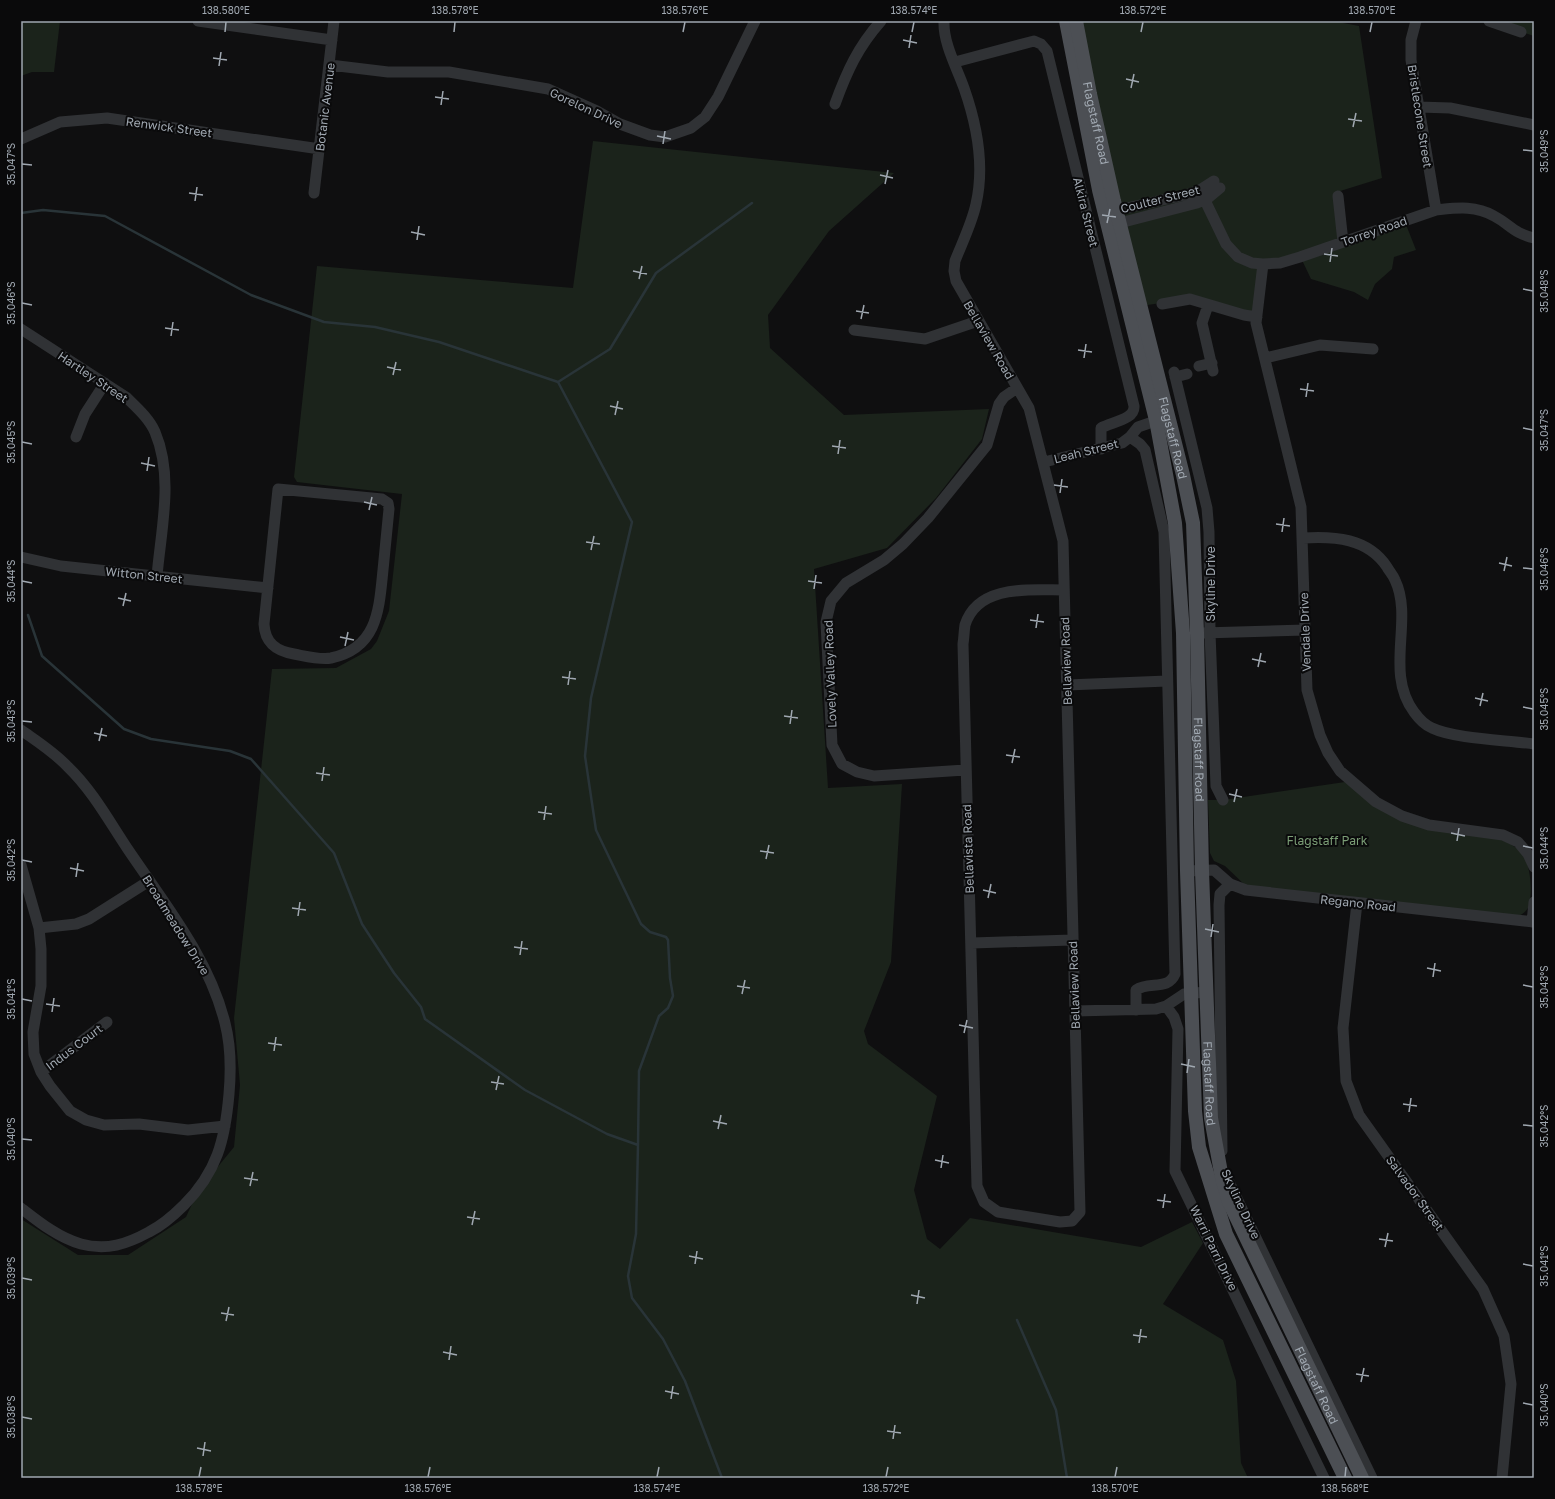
<svg xmlns="http://www.w3.org/2000/svg" width="1555" height="1499" viewBox="0 0 1555 1499" font-family="'Golos Text',sans-serif">
	<rect width="100%" height="100%" fill="#0f0f10"/>
	<path fill="#1b231b" d="M21,21h39l-6,51h-22l-11,4z
		M1076,21h257l26,5 23,152 -45,14 6,50 -80,22 -6,53 -67,-18 -50,7z
		M1487,21h47v15z
		M593,141l301,32 -65,58 -61,84 2,33 74,67 145,-6 -7,30 -46,59 -49,50 -73,21 14,219 74,-4 -11,178 -27,69 4,13 69,52 -23,94 13,49 13,10 30,-31 171,29 51,-25 11,21 -40,61 60,36 13,41 5,82 7,15h-1227v-259l57,36h50l58,-38 12,-26 36,-44 6,-62 -6,-67 38,-349 64,-1 35,-19 6,-8 12,-30 13,-117 -105,-12 -3,-5 23,-211 256,22z
		M1405,222l11,28 -22,7 -2,12 -17,15 -7,16 -14,-8 -43,-13 -10,-21z
		M1345,782l33,26 122,31c9,4 18,8 24,18 7,11 9,38 4,51 -3,5 -7,7 -12,9l-270,-31 -21,-20 -11,-5 -4,-8 -2,-53h15z"/>
	<g fill="none" stroke-linecap="round" stroke-linejoin="round">
		<path stroke="#293438" stroke-width="2.5" d="M21,213l22,-3 62,6 146,79 73,27 51,5 64,15 119,40 74,140 -41,176 -6,58 11,74 45,94 9,8 16,5 2,3 2,38 3,18 -5,12 -9,8 -20,55 -1,74
			M558,382l52,-33 46,-76 96,-70
			M28,615l14,41 82,73 27,10 79,12 21,8 83,94 28,71 32,49 27,34 4,12 100,71 82,44 31,11 -2,89 -8,42 4,22 31,41 22,42 37,97
			M1017,1320l39,90 11,68"/>
		<path stroke="#303235" stroke-width="11" d="M198,21l134,19
			M944,21c-1,22 13,47 20,67 13,37 21,77 12,116 -4,19 -14,39 -21,57l-1,10 2,10 73,127 34,133 17,671 -8,9 -12,1 -62,-10 -14,-10 -7,-16 -14,-542c1,-6 1,-13 2,-19 13,-41 65,-35 99,-35
			M1416,21l-5,19v20l25,150
			M1489,21l32,11
			M955,62l79,-21 7,3 6,7 87,355c1,14 -23,16 -33,22v21
			M330,65l58,7h61l99,17 49,22 23,13 30,11 15,2 26,-9 14,-11 13,-20 37,-76
			M835,104c12,-33 23,-57 46,-83
			M1419,107l31,1 84,17
			M21,139l39,-17 47,-4 213,31
			M1200,190l26,54 12,13 14,6 11,1 17,-1 20,-6 136,-47c20,-2 39,-5 58,6 17,9 19,17 40,22
			M314,193l20,-172
			M1338,196l5,46
			M1109,212l80,-18 11,-4 14,-9
			M1112,225l85,-22 11,-5 12,-10
			M1263,264l-7,59 45,184 6,183 13,45 8,18 12,18 36,31 26,14 27,9 74,10 15,7 10,12 6,13
			M1162,304l28,-5 54,16 13,2
			M1208,305l-6,18 11,48
			M21,329l105,68c10,10 23,21 29,35 19,45 6,97 2,144
			M854,330l71,9 53,-18
			M1265,358l55,-13 53,4
			M1199,366l13,-3
			M1174,372l33,136 2,24 1,101 6,153 7,14
			M1175,377l12,-3
			M76,437l9,-23 20,-31
			M1130,437l10,7 5,6 19,82 11,442c-7,17 -26,7 -39,16v20
			M1044,462l78,-19 8,-6 8,-10 26,-9
			M278,489l104,10 6,4 1,6c-2,20 -4,41 -6,61 -4,39 -5,78 -52,88 -11,2 -26,-2 -37,-4 -18,-3 -29,-11 -30,-30z
			M1303,538c31,-2 65,0 84,29 2,4 6,8 8,13 19,40 -11,92 19,132 5,7 11,13 18,16 23,11 75,12 102,16
			M21,557l40,9 207,22
			M1203,633l102,-3
			M1067,685l100,-4
			M21,730c17,12 33,22 47,37 24,23 41,54 59,81 37,55 82,110 98,175 6,23 6,48 4,71 -4,46 -12,78 -45,111 -11,11 -21,20 -35,27 -22,12 -42,19 -68,12 -22,-6 -42,-22 -60,-36
			M965,770l-91,6 -17,-4 -15,-8 -10,-19 -6,-123 5,-21 15,-18 38,-23 19,-16 25,-26 59,-73 12,-41 5,-7 13,-9
			M21,865l18,63 2,21v37l-8,46 1,22 7,18 9,14 20,25 16,9 18,5 35,-1 49,6 37,-4
			M1187,871l27,-1 16,14 16,6 288,32
			M1357,903l-14,125 3,53 13,34 124,174 21,47 7,48 -9,94
			M1532,922l2,-20
			M39,928l37,-4 13,-5 60,-38
			M972,943l100,-3
			M1166,1006l8,11 4,12 -3,142 149,307
			M1075,1011l81,-2 10,-3 18,-12 22,-2
			M41,1072l66,-50
			M1222,1151l-3,-246 1,-11 10,-10
			M1228,1180l144,298"/>
		<g stroke="#4c4f54" stroke-width="14">
			<path d="M1066,21l33,169 57,230 19,103 8,110 4,238 8,240 4,36 27,87 119,244"/>
			<path id="s1" d="M1076,21l14,73 24,107 69,274 10,48 4,110 5,238 9,247 11,60 7,24 133,276"/>
		</g>
	</g>
	<path fill="none" stroke="#a0a8b1" stroke-width="1.5" d="M225,32l1,-10M454,32l1,-10M683,32l2,-10M912,32l2,-10M1141,32l2,-10M1370,32l2,-10M903,40l14,3M909,48l2,-13M213,58l14,2M219,66l2,-14M1126,79l13,3M1131,88l3,-14M435,97l14,2M441,105l2,-14M1348,119l14,2M1353,127l3,-14M657,136l14,3M663,144l2,-13M1523,150l10,1M22,164l10,1M880,175l13,3M885,184l3,-14M189,193l14,2M195,201l2,-14M1102,215l14,2M1107,223l3,-14M411,232l14,3M417,240l2,-14M1324,254l14,2M1330,262l2,-14M633,271l14,3M639,279l3,-13M1523,289l10,2M22,303l10,2M856,311l13,2M861,319l3,-14M165,328l14,2M171,336l2,-14M1078,350l14,2M1084,358l2,-14M387,367l14,3M393,375l3,-13M1300,389l14,2M1306,397l2,-14M610,406l13,3M615,415l3,-14M1523,428l10,2M22,442l10,2M832,446l14,2M838,454l2,-14M141,463l14,3M147,471l2,-14M1054,485l14,2M1060,493l2,-14M364,502l13,3M369,510l3,-13M1276,524l14,2M1282,532l2,-14M586,542l14,2M591,550l3,-14M1499,563l13,3M1523,568l10,1M1504,571l3,-14M22,581l10,2M808,581l14,2M814,589l2,-14M118,598l13,3M123,606l3,-13M1030,620l14,2M1036,628l2,-14M340,637l14,3M345,646l3,-14M1252,659l14,3M1258,667l3,-14M562,677l14,2M568,685l2,-14M1475,698l13,3M1480,706l3,-13M1523,707l10,2M784,716l14,2M22,721l10,1M790,724l2,-14M94,733l13,3M99,741l3,-13M1006,755l14,2M1012,763l3,-14M316,773l14,2M322,781l2,-14M1229,794l13,3M1234,802l3,-13M538,812l14,2M544,820l2,-14M1451,833l14,3M1457,841l2,-13M1523,846l10,2M760,851l14,2M766,859l3,-14M22,860l10,2M70,868l14,3M76,877l2,-14M983,890l13,3M988,898l3,-14M292,908l14,2M298,916l2,-14M1205,929l14,3M1211,937l2,-13M514,947l14,2M520,955l2,-14M1427,968l14,3M1433,977l2,-14M1523,985l10,2M737,986l13,2M742,994l3,-14M22,999l10,2M46,1004l14,2M52,1012l2,-14M959,1025l14,3M964,1033l3,-13M268,1043l14,2M274,1051l2,-14M1181,1064l14,3M1187,1073l2,-14M491,1082l13,2M496,1090l3,-14M1403,1104l14,2M1409,1112l2,-14M713,1121l14,3M1523,1125l10,1M718,1129l3,-14M22,1139l10,1M935,1160l14,3M941,1168l2,-13M244,1178l14,2M250,1186l3,-14M1157,1200l14,2M1163,1208l2,-14M467,1217l13,2M472,1225l3,-14M1379,1239l14,2M1385,1247l3,-14M689,1256l14,3M695,1264l2,-13M1523,1264l10,2M22,1278l10,2M911,1295l14,3M917,1304l2,-14M221,1313l13,2M226,1321l3,-14M1133,1335l14,2M1139,1343l2,-14M443,1352l14,3M449,1360l2,-14M1356,1374l13,2M1361,1382l3,-14M665,1391l14,3M671,1399l2,-13M1523,1403l10,2M22,1417l10,2M887,1431l14,2M893,1439l2,-14M197,1448l14,3M203,1456l2,-14M199,1477l2,-10M428,1477l2,-10M657,1477l2,-10M886,1477l2,-10M1115,1477l2,-10M1345,1477l1,-10"/>
	<g text-anchor="middle" dominant-baseline="central" stroke-width="4" stroke-linejoin="round" paint-order="stroke">
		<g font-size="12" fill="#a0a8b1" stroke="#0a0a0b">
			<text transform="translate(325 107) rotate(-83)">Botanic Avenue</text>
			<text transform="translate(586 108) rotate(25)">Gorelon Drive</text>
			<text transform="translate(1420 116) rotate(81)">Bristlecone Street</text>
			<text stroke="none"><textPath href="#s1" startOffset="104">Flagstaff Road</textPath></text>
			<text transform="translate(169 127) rotate(8)">Renwick Street</text>
			<text transform="translate(1160 199) rotate(-14)">Coulter Street</text>
			<text transform="translate(1086 212) rotate(76)">Alkira Street</text>
			<text transform="translate(1374 231) rotate(-19)">Torrey Road</text>
			<text transform="translate(989 340) rotate(60)">Bellaview Road</text>
			<text transform="translate(93 377) rotate(34)">Hartley Street</text>
			<text stroke="none"><textPath href="#s1" startOffset="428">Flagstaff Road</textPath></text>
			<text transform="translate(1086 451) rotate(-14)">Leah Street</text>
			<text transform="translate(144 575) rotate(6)">Witton Street</text>
			<text transform="translate(1210 584) rotate(-90)">Skyline Drive</text>
			<text transform="translate(1305 632) rotate(-92)">Vendale Drive</text>
			<text transform="translate(1066 661) rotate(-92)">Bellaview Road</text>
			<text transform="translate(830 674) rotate(-92)">Lovely Valley Road</text>
			<text stroke="none"><textPath href="#s1" startOffset="752">Flagstaff Road</textPath></text>
			<text transform="translate(968 849) rotate(-92)">Bellavista Road</text>
			<text transform="translate(1358 903) rotate(6)">Regano Road</text>
			<text transform="translate(176 925) rotate(58)">Broadmeadow Drive</text>
			<text transform="translate(1074 985) rotate(-92)">Bellaview Road</text>
			<text transform="translate(74 1047) rotate(-37)">Indus Court</text>
			<text stroke="none"><textPath href="#s1" startOffset="1076">Flagstaff Road</textPath></text>
			<text transform="translate(1415 1193) rotate(54)">Salvador Street</text>
			<text transform="translate(1241 1204) rotate(65)">Skyline Drive</text>
			<text transform="translate(1214 1248) rotate(64)">Warri Parri Drive</text>
			<text stroke="none"><textPath href="#s1" startOffset="1400">Flagstaff Road</textPath></text>
		</g>
		<g font-size="12" fill="#7b9d76" stroke="#0a0a0b">
			<text x="1327" y="840">Flagstaff Park</text>
		</g>
	</g>
	<rect width="1555" height="1499" fill="none" stroke="#0a0a0b" stroke-width="44"/>
	<rect x="22" y="22" width="1511" height="1455" fill="none" stroke="#a0a8b1" stroke-width="1.5"/>
	<g font-size="10" text-anchor="middle" fill="#a0a8b1">
		<text x="226" y="14">138.580°E</text>
		<text x="455" y="14">138.578°E</text>
		<text x="685" y="14">138.576°E</text>
		<text x="914" y="14">138.574°E</text>
		<text x="1143" y="14">138.572°E</text>
		<text x="1372" y="14">138.570°E</text>
		<text transform="translate(1544 151) rotate(-90)" y="4">35.049°S</text>
		<text transform="translate(11 164) rotate(-90)" y="4">35.047°S</text>
		<text transform="translate(1544 291) rotate(-90)" y="4">35.048°S</text>
		<text transform="translate(11 303) rotate(-90)" y="4">35.046°S</text>
		<text transform="translate(1544 430) rotate(-90)" y="4">35.047°S</text>
		<text transform="translate(11 442) rotate(-90)" y="4">35.045°S</text>
		<text transform="translate(1544 569) rotate(-90)" y="4">35.046°S</text>
		<text transform="translate(11 581) rotate(-90)" y="4">35.044°S</text>
		<text transform="translate(1544 709) rotate(-90)" y="4">35.045°S</text>
		<text transform="translate(11 721) rotate(-90)" y="4">35.043°S</text>
		<text transform="translate(1544 848) rotate(-90)" y="4">35.044°S</text>
		<text transform="translate(11 860) rotate(-90)" y="4">35.042°S</text>
		<text transform="translate(1544 987) rotate(-90)" y="4">35.043°S</text>
		<text transform="translate(11 999) rotate(-90)" y="4">35.041°S</text>
		<text transform="translate(1544 1126) rotate(-90)" y="4">35.042°S</text>
		<text transform="translate(11 1139) rotate(-90)" y="4">35.040°S</text>
		<text transform="translate(1544 1266) rotate(-90)" y="4">35.041°S</text>
		<text transform="translate(11 1278) rotate(-90)" y="4">35.039°S</text>
		<text transform="translate(1544 1405) rotate(-90)" y="4">35.040°S</text>
		<text transform="translate(11 1417) rotate(-90)" y="4">35.038°S</text>
		<text x="199" y="1492">138.578°E</text>
		<text x="428" y="1492">138.576°E</text>
		<text x="657" y="1492">138.574°E</text>
		<text x="886" y="1492">138.572°E</text>
		<text x="1115" y="1492">138.570°E</text>
		<text x="1345" y="1492">138.568°E</text>
	</g>
</svg>
